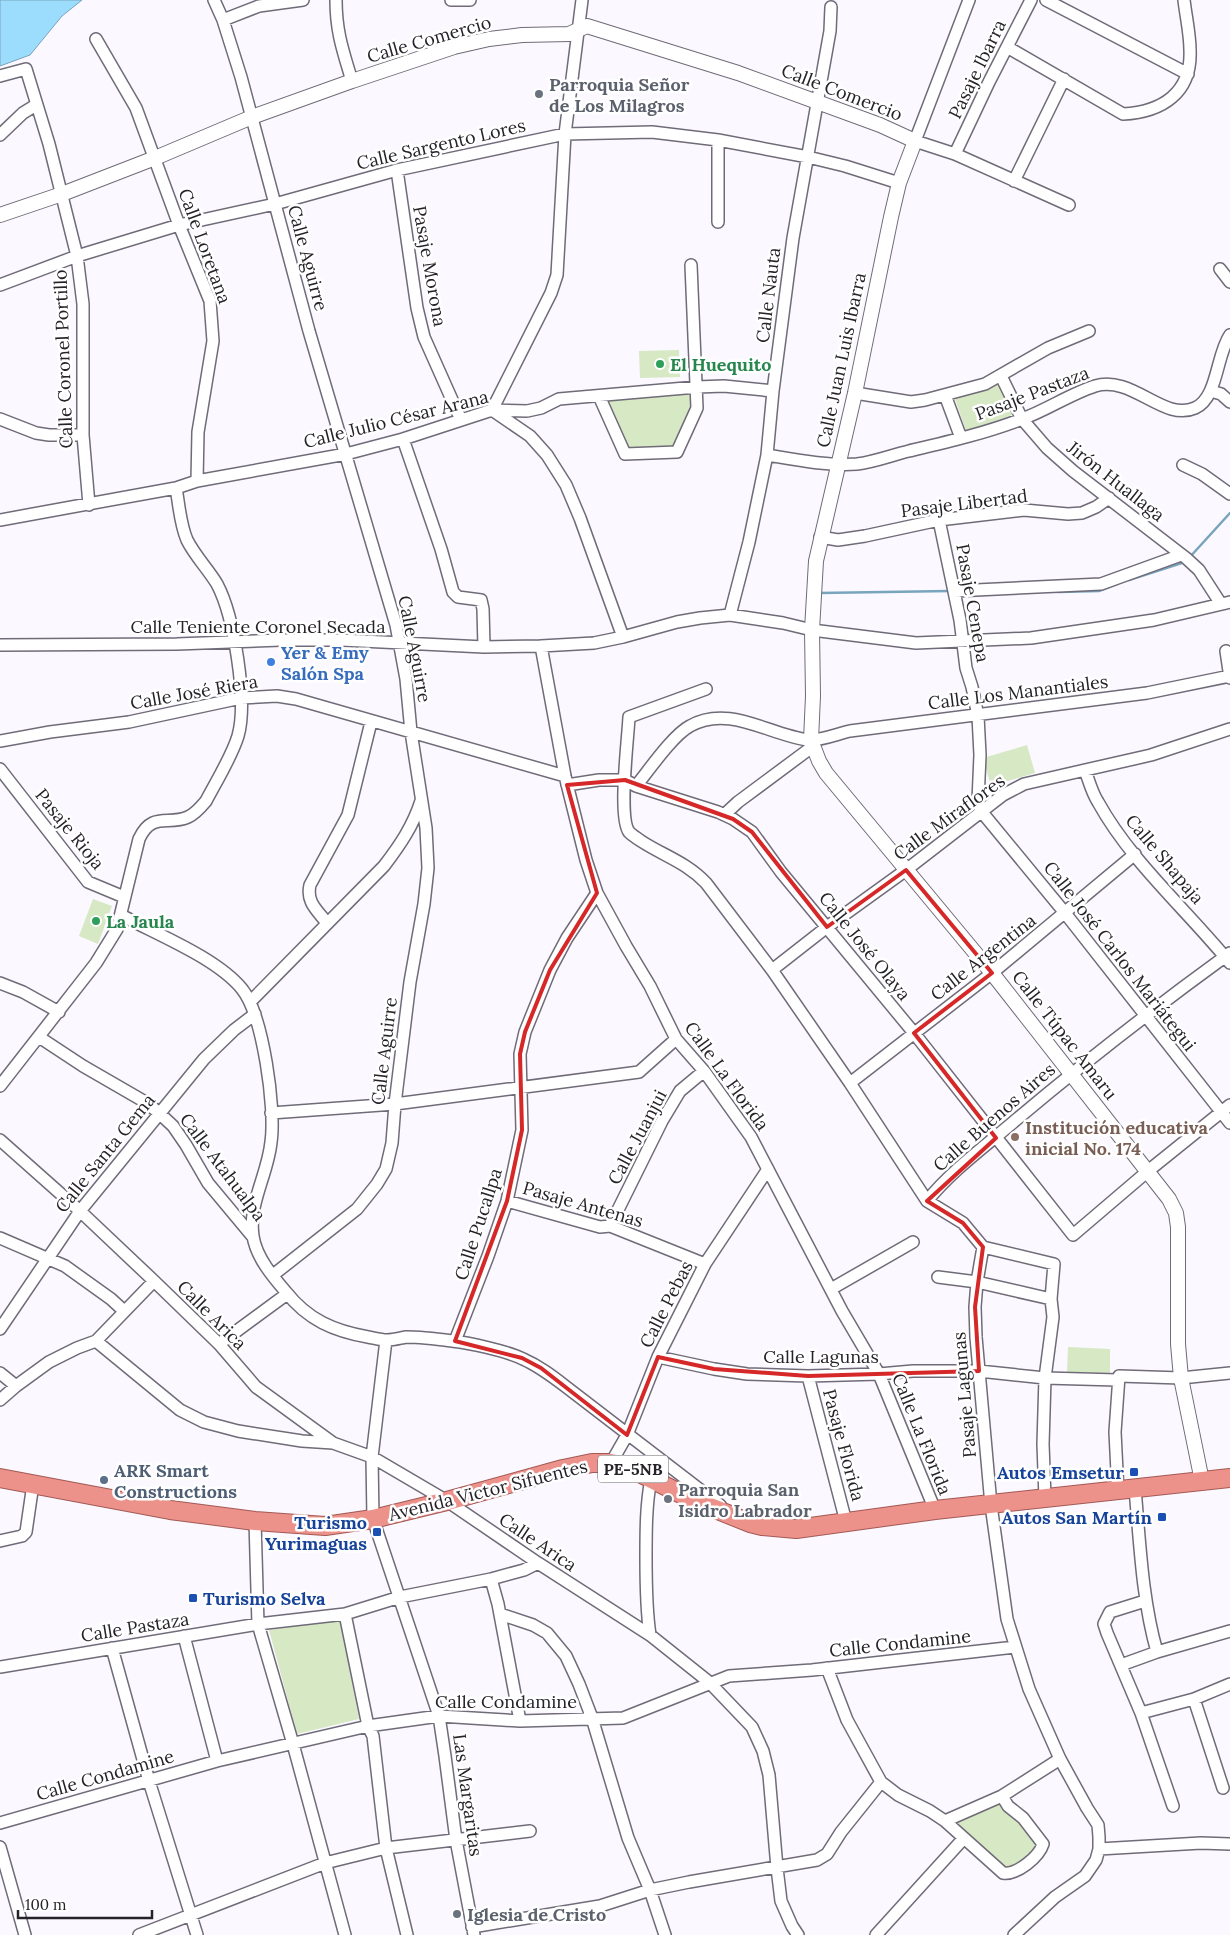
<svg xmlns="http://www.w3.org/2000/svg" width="1230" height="1935" viewBox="0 0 1230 1935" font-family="Lora,serif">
	<rect width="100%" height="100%" fill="#fbf8ff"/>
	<path fill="#d6e8c4" d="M679,350l1,27 -40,1 -1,-27z
		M1001,383l11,32 -46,16 -11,-32z
		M696,390l-1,17 -19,42 -50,2 -23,-53z
		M1027,745l8,28 -44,13 -8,-28z
		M93,899l19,7 -14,38 -19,-8z
		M1068,1347l42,2v24l-43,-1z
		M340,1619l19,100 -62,15 -28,-104z
		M1002,1796l41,48 -33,29 -65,-52z"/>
	<path fill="#9cdcfc" stroke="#78a4bc" d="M0,0h82l-20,16 -32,39 -30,11z"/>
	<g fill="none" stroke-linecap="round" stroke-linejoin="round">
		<path stroke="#78a4bc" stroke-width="2.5" d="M1189,558l41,-45
			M1129,580l56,-18
			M1058,592l41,-1 18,-7
			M819,593l131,-2"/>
		<g stroke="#706b78" stroke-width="14">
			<path id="minor" d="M214,0l9,20 18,57 68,254 87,294 10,54 5,53 15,96 2,40 -4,36 -14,78 -15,122 -3,39 -6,26 -9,15 -20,25 -84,66
				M336,0c0,32 7,51 16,81
				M451,0h19
				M969,0l-54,141 40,13 114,51
				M1046,0l142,74
				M223,20l36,-14 44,-6
				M96,39l40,69 43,117 31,76 3,40 -15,91 -1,49
				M1007,47l116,67c39,-2 69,-21 67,-64 0,-16 -4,-33 -6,-50
				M0,76l26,-7 23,75 28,112 6,48v131l6,70
				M0,135l23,-22 13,-8
				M955,154l34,-72 42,-82
				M397,170l20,138 7,29 37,83
				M1014,181l50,-102
				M718,222v-82
				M1220,269l10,13
				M0,285l77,-29 102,-31 96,-21 122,-34 168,-36 87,-2 66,8 90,17 37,9 54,17
				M1001,376l21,43 25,29 26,23 113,87 13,12 22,34
				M1211,391l10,3 9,8
				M855,393l56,9 14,-2 60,-16 63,-36 41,-17
				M945,395l16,43
				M599,396l26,58 52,-2 20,-44 -6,-143
				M492,410l59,-117 6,-18 8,-141 17,-134
				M492,410l38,26 17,19 19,30 14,33 43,119
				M0,419l36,14 13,2h34
				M403,439l38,110 12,43 5,5 23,3 2,9 1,38
				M767,455c30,5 60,11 90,9 17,-2 35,-9 52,-13 38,-9 77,-18 113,-32 25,-9 48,-25 73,-33 38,-11 68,36 100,22 23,-10 21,-53 35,-73
				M1183,465l19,9 28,20
				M0,520l176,-32 21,-7 149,-27 57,-15 89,-29 35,1 14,-3 18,-9 138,-12 27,-1 49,5
				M939,520l21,100 6,48 6,19 6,29 2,39 -2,46 3,10 84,102 165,210
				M820,537l18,3 27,-4 74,-16 85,-10 44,4 14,-1 14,-6 13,-9
				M955,591l146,-7 80,-29
				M730,615l19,-73 18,-87 6,-64 20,-153 37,-207 1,-24
				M0,645l177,-1 104,-4h60l143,7 57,-1 53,-3 29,-6 54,-15 23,-4 30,-3 53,8 29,7 104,13 115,-5 123,-18 76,-18
				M541,646l24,130 21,84 11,33 29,53 24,40 26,53 28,32 47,66 91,174 37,63 56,136
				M1226,651l4,27
				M706,689l-77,28c-1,22 -11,100 0,115 3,3 9,7 12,9 23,15 45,21 65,42l66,87 78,113 77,118 36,22 20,24
				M0,741l50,-9 79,-10 112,-24 36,-2 19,3 269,77
				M0,769l88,113 36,15
				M1085,770c4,11 7,23 13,32 33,60 89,108 132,161
				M567,785l32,-5h26l11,6 82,26 15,7 19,13 29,40 133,161 159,202 75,-64 82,-66
				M636,786c13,-16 37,-51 54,-60 39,-22 79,9 118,14 12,1 29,-6 42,-9l297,-38 83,-17
				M724,815l14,-13 74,-55
				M121,915c35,19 96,43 121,74 21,26 34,120 29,153 -3,32 -23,62 -18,94 3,21 20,41 33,56 22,28 48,39 82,45 6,1 13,3 19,3 7,0 13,-2 19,-3 16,0 31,2 46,4 18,2 55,10 71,18 16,7 29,17 42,27l155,119
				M327,923c-10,-13 -21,-21 -17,-38l38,-70 23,-93
				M772,970l55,-43 79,-57 97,-75 21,-11 127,-29 79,-26
				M0,983l23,9 36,20
				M250,1002l134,-136c16,-21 29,-40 37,-65
				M39,1037l44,29 64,37 12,10 14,13 13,19 22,38 45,54
				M850,1083l142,-110 143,-119
				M0,1086l96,-123 21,-34 22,-90c13,-28 29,-13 49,-22 7,-3 13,-10 18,-16 10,-19 26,-45 32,-65 10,-35 -4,-120 -21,-152 -9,-15 -22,-28 -30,-44 -7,-16 -8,-36 -11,-52
				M271,1113l124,-9 244,-32 37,-33
				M0,1140l80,71 74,70 65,63 37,43 77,56 39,14 75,44 91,62 112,72 59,47 43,45 11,24 6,24 8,93 4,33 11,25 6,9
				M507,1201l93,26 10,-1 95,38
				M927,1201c25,-31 60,-56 90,-82 69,-58 140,-113 213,-166
				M610,1226l52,-105 18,-30 24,-20
				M0,1238l65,28 46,33 13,12
				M983,1247l-6,35 -2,25 1,30 15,168 16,114 22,70 31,70 27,49 11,17 1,12v12l-3,11 -11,16 -30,21 -41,38
				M983,1247l71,17 -3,35 2,18 -8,61 -2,66 2,54
				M938,1277l39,5 74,17
				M831,1289l82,-47
				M0,1329l80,-118 124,-152 30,-29 21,-16
				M386,1340l-14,117 1,62 66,197 6,40 11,84 18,95
				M96,1341l84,69 24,12 34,9 64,10 31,2
				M455,1341l33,-85 19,-55 15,-71 -2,-76 5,-22 25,-62 17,-32 30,-45
				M219,1344l68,-50
				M658,1357l56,12 33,5 61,2 71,-2 34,-3h66l66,7 72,2
				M0,1373l16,13
				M808,1376l38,146
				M0,1400l16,-14 33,-24 28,-14 19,-7 58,-60
				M611,1463l16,-28 31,-78 47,-93 63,-95
				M1135,1489c5,55 7,110 22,163
				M1118,1492l-3,-60 4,-56 62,2 49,-5
				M255,1521l3,103 35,120 52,191
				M0,1541l22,-5 4,-4 7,-48
				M491,1579l7,25 22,117
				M1145,1601l-35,11 -6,12 3,9 34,80 32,93
				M345,1614l23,112 5,10 13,112 21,87
				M500,1614l33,11 14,8 19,23 13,28 13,34 36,120 22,52 15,45
				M650,1635c-4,-26 -4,-52 -4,-78 0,-26 0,-53 5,-78
				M184,1636l33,125
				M112,1648l37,133 48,154
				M1121,1665l36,-13 73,-21
				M0,1667l258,-43 87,-10 55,-17 91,-18 33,-9 14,-7
				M827,1668l20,52 34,62 17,13 32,16 15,10 58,52c14,2 36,-16 40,-29l-20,-26 -15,-12 -6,-10
				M1194,1699l29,89
				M1141,1713l53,-14 36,-15
				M945,1821l57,-25 58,-37
				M0,1823l217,-62 151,-35 71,-10 81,5 103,-3 106,-42 83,-6 203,-23
				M0,1847l25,88
				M1099,1849l102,-6 29,1
				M472,1927l128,-21 50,-16 39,-8 128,-22 10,-6 14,-22 40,-50
				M139,1935l186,-72 61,-15 144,-17
				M876,1935l88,-97"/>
		</g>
		<g stroke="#706b78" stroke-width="16">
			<path id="tertiary" d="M0,215l62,-21 93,-36 97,-41 100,-36 102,-34 35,-8 33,-4 47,-1 18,-8 151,47 142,52 35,16 -16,42 -8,34 -36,176 -39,168 -4,69 1,66 -2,44 8,21 7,12 166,200 177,226 7,14 2,14v117l3,34 21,103"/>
		</g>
		<g stroke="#a35954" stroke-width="20">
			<path id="trunk" d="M0,1478l170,32 85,11 70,5 48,-7 74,-18 116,-32 29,-6h19l15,3 67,34 57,23 12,3 34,3 139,-19 295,-32"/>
		</g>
		<use href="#minor" stroke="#fff" stroke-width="11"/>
		<use href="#tertiary" stroke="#fff" stroke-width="14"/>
		<use href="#trunk" stroke="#ec928a" stroke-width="18"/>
	</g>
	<path fill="none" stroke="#d62828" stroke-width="4" stroke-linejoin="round" d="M625,780l108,39 19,13 75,95 79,-57 86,103 -78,60 82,105 -69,63 36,22 20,24 -8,60 4,64 -171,5 -94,-7 -56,-12 -31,78 -86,-67 -19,-10 -67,-17 52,-140 15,-71 -2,-76 5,-22 25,-62 47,-77 -30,-108z"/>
	<g fill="#6b7280" stroke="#fff" stroke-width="2">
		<circle cx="539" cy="94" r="5"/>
		<circle cx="668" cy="1499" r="5"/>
		<circle cx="457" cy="1914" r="5"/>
	</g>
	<g fill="#2e9e5b" stroke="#fff" stroke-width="2">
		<circle cx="660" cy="364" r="5"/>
		<circle cx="96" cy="921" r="5"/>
	</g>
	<circle fill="#3f7fe0" stroke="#fff" stroke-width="2" cx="271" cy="662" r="5"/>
	<circle fill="#8d6e63" stroke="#fff" stroke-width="2" cx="1015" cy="1137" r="5"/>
	<g fill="#1a4fb4" stroke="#fff" stroke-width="2">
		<rect x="1129" y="1467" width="10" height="10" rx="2.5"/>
		<rect x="1157" y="1512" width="10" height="10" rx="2.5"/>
		<rect x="372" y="1527" width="10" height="10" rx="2.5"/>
		<rect x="188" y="1593" width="10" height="10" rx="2.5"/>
	</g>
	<circle fill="#5c6f8a" stroke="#fff" stroke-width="2" cx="104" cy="1480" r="5"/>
	<g text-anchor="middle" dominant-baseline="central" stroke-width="5" stroke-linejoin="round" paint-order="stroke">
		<rect fill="#fff" stroke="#666468" stroke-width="1" x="598" y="1455.5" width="70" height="27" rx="4"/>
		<g font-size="16" font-weight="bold" fill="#252228">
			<text x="633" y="1469">PE-5NB</text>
		</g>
		<g font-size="18" fill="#252228" stroke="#fff">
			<text transform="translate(429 39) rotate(-16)">Calle Comercio</text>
			<text transform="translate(977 69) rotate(-64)">Pasaje Ibarra</text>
			<text transform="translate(842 92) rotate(21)">Calle Comercio</text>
			<text transform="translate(441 144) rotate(-13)">Calle Sargento Lores</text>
			<text transform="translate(205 246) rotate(70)">Calle Loretana</text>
			<text transform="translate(308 258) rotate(75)">Calle Aguirre</text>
			<text transform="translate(430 266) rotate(80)">Pasaje Morona</text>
			<text transform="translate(768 295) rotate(-83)">Calle Nauta</text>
			<text transform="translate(63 359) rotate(-92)">Calle Coronel Portillo</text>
			<text transform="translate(841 360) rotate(-78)">Calle Juan Luis Ibarra</text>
			<text transform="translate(1032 393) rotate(-21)">Pasaje Pastaza</text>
			<text transform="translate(396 419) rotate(-14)">Calle Julio César Arana</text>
			<text transform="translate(1116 481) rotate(38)">Jirón Huallaga</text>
			<text transform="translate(964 503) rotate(-7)">Pasaje Libertad</text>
			<text transform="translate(973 603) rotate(80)">Pasaje Cenepa</text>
			<text x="258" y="626">Calle Teniente Coronel Secada</text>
			<text transform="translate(415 649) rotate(79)">Calle Aguirre</text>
			<text transform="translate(194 692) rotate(-10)">Calle José Riera</text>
			<text transform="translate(1018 692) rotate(-7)">Calle Los Manantiales</text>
			<text transform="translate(949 817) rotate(-36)">Calle Miraflores</text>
			<text transform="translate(70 829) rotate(51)">Pasaje Rioja</text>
			<text transform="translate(1165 859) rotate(50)">Calle Shapaja</text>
			<text transform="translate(865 946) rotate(51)">Calle José Olaya</text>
			<text transform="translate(1120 956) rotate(52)">Calle José Carlos Mariátegui</text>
			<text transform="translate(983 957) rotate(-38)">Calle Argentina</text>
			<text transform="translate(1065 1035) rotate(52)">Calle Túpac Amaru</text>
			<text transform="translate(384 1051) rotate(-83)">Calle Aguirre</text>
			<text transform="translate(727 1076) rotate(54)">Calle La Florida</text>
			<text transform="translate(994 1117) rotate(-41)">Calle Buenos Aires</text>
			<text transform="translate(637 1137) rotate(-62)">Calle Juanjui</text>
			<text transform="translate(105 1153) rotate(-51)">Calle Santa Gema</text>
			<text transform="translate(223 1167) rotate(53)">Calle Atahualpa</text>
			<text transform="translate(583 1204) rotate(16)">Pasaje Antenas</text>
			<text transform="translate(478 1224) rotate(-72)">Calle Pucallpa</text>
			<text transform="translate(666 1304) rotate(-63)">Calle Pebas</text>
			<text transform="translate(212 1315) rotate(45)">Calle Arica</text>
			<text x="821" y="1356">Calle Lagunas</text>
			<text transform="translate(964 1395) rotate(-95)">Pasaje Lagunas</text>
			<text transform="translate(922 1434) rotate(68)">Calle La Florida</text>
			<text transform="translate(844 1445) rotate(75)">Pasaje Florida</text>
			<text transform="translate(488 1490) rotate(-14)">Avenida Victor Sifuentes</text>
			<text transform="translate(538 1542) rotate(34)">Calle Arica</text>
			<text transform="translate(135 1627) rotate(-9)">Calle Pastaza</text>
			<text transform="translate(900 1643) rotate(-6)">Calle Condamine</text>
			<text x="506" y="1701">Calle Condamine</text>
			<text transform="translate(105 1775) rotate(-16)">Calle Condamine</text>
			<text transform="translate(468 1795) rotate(82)">Las Margaritas</text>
		</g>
		<g font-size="18" font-weight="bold" fill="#5b616d" stroke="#fff" text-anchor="start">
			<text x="549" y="84">Parroquia Señor<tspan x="549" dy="21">de Los Milagros</tspan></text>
			<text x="678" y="1489">Parroquia San<tspan x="678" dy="21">Isidro Labrador</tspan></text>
			<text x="467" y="1914">Iglesia de Cristo</text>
		</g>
		<g font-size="18" font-weight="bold" fill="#27864d" stroke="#fff" text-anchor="start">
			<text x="670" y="364">El Huequito</text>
			<text x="106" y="921">La Jaula</text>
		</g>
		<g font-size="18" font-weight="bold" fill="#366cbe" stroke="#fff" text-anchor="start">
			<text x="281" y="652">Yer &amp; Emy<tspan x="281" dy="21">Salón Spa</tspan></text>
		</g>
		<g font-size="18" font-weight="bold" fill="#785e54" stroke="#fff" text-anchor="start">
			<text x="1025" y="1127">Institución educativa<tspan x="1025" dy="21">inicial No. 174</tspan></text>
		</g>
		<g font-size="18" font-weight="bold" fill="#4e5e75" stroke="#fff" text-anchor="start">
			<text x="114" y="1470">ARK Smart<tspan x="114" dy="21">Constructions</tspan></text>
		</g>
		<g font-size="18" font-weight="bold" fill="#164399" stroke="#fff" text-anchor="end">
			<text x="1124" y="1472">Autos Emsetur</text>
			<text x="1152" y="1517">Autos San Martín</text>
			<text x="367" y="1522">Turismo<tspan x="367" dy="21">Yurimaguas</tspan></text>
			<text x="203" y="1598" text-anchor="start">Turismo Selva</text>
		</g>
	</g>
	<path d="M18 1910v8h134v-8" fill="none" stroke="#252228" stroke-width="2.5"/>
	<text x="25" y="1910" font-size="15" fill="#252228" stroke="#ffffff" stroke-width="4" paint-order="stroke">100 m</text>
</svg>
